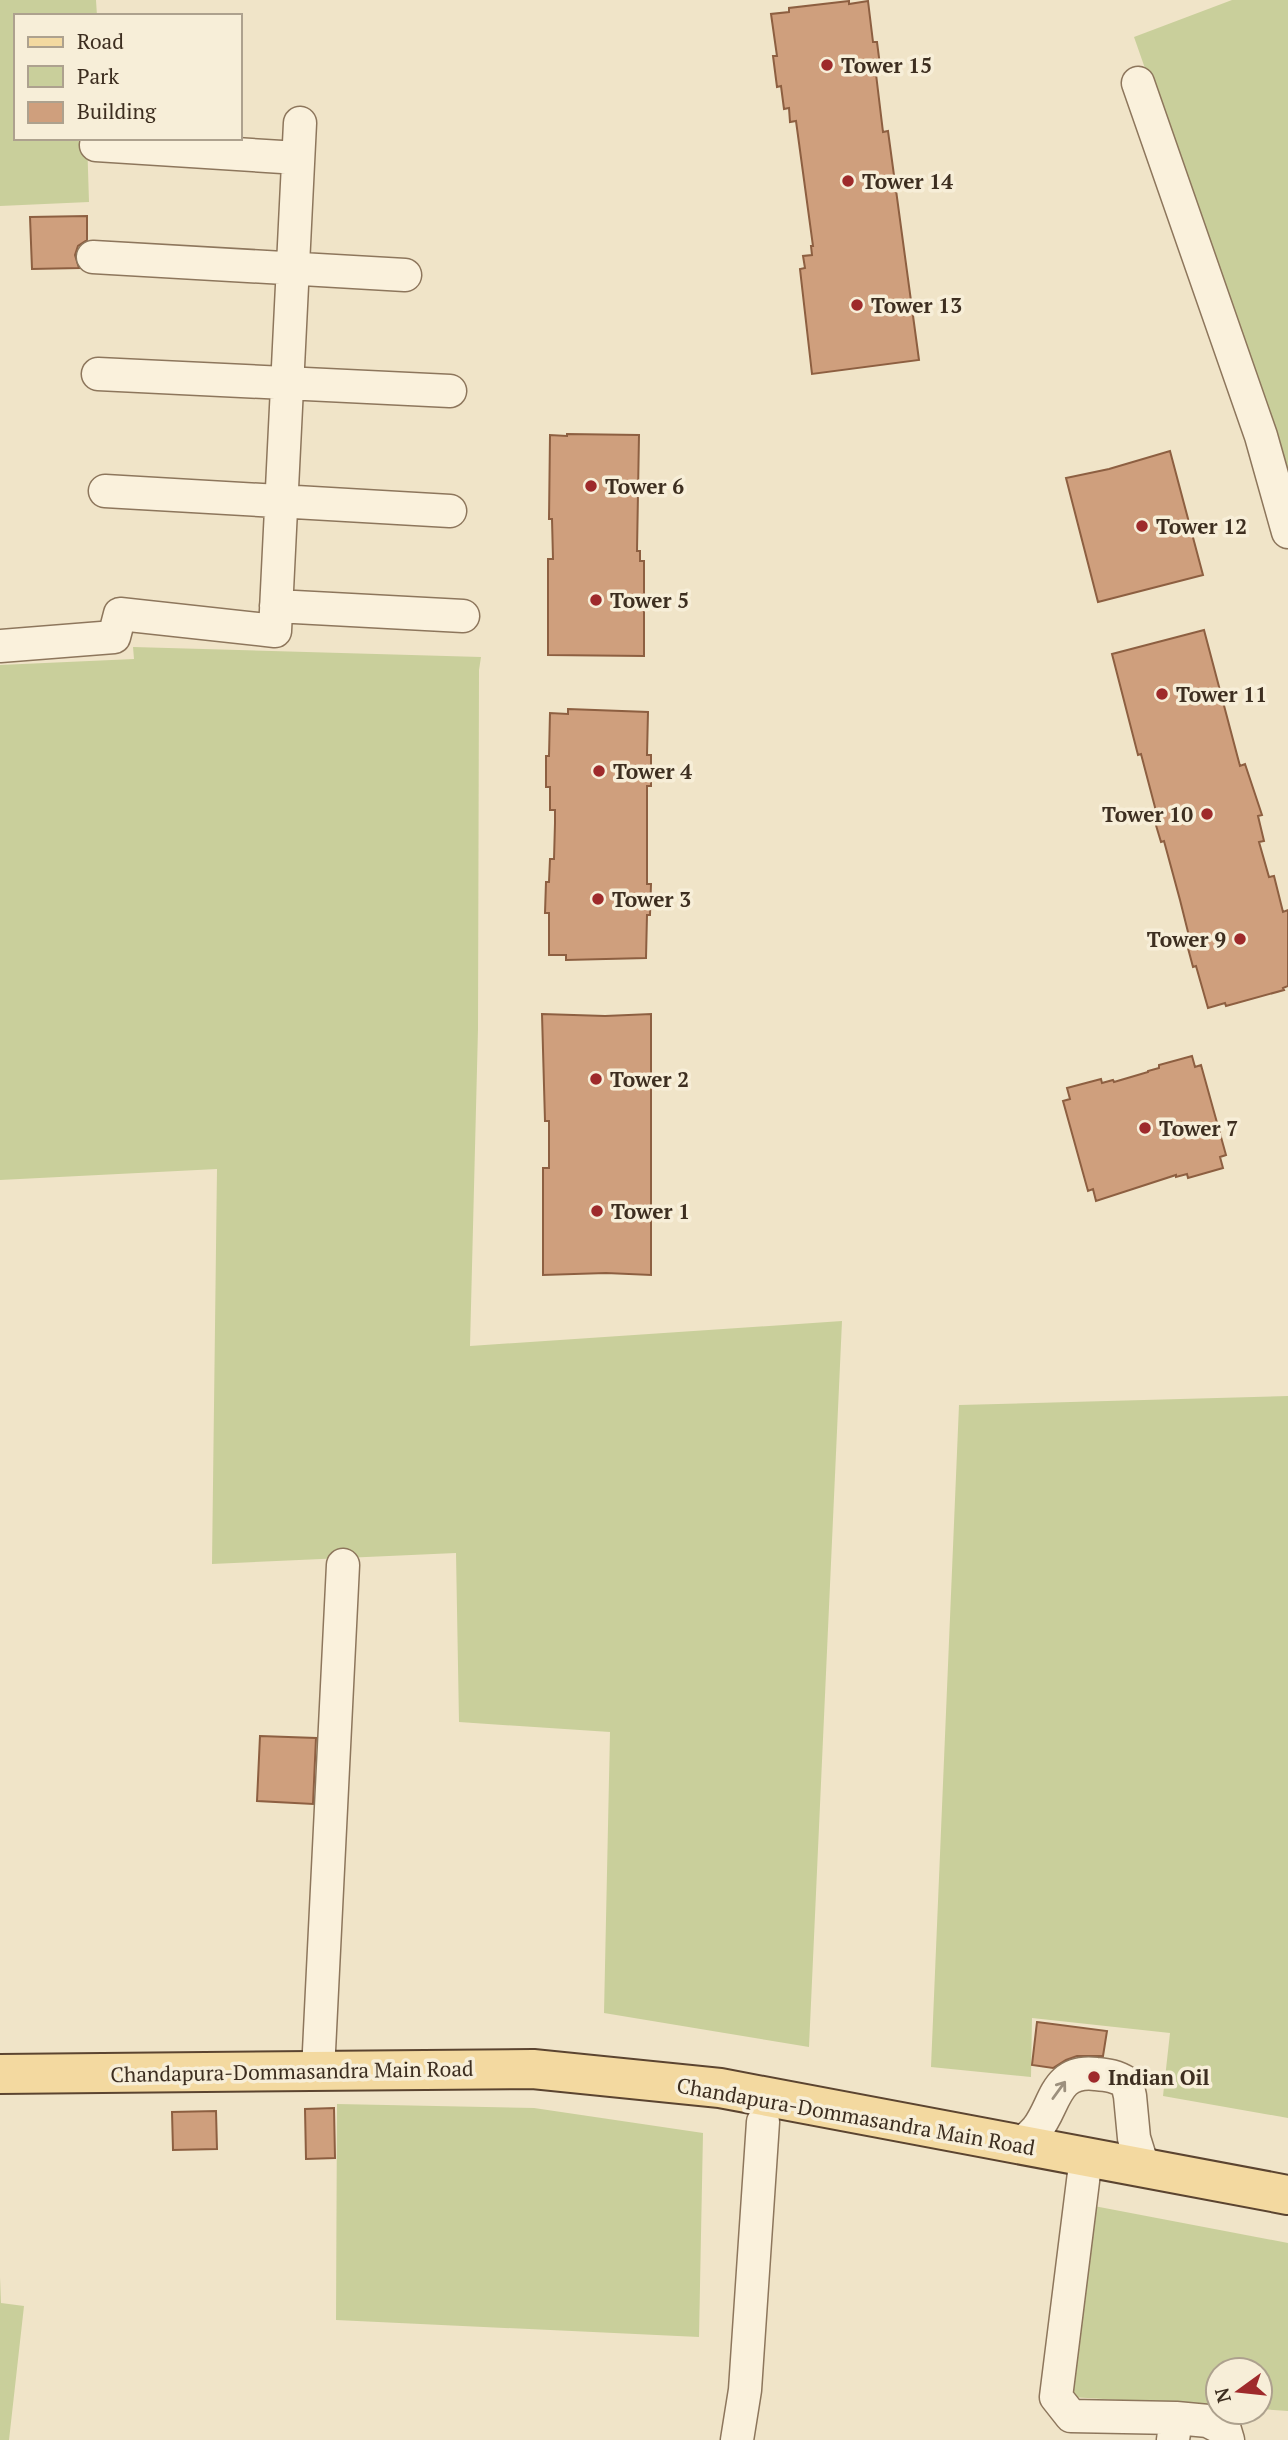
<svg xmlns="http://www.w3.org/2000/svg" width="1288" height="2440" viewBox="0 0 1288 2440" font-family="'PT Serif',serif">
	<rect width="100%" height="100%" fill="#f0e4c8"/>
	<path fill="#c9cf9b" d="M0,0h96l1,16h-81v122h71l2,64 -89,4z
		M1232,0h56v476l-154,-439z
		M133,647l348,10 -2,13 -1,359 -8,317 372,-25 -33,726 -205,-34 6,-281 -151,-10 -3,-169 -244,11 5,-395 -217,11v-515l134,-6z
		M1288,1396v722l-125,-22 7,-63 -138,-15 -1,59 -100,-10 28,-662z
		M337,2104l197,4 169,25 -4,204 -363,-17z
		M1094,2206l194,37v168l-28,-2v-39h-42v36l-147,-9z
		M0,2277l1,26 23,3 -15,134h-9z"/>
	<path fill="#cf9f7d" stroke="#8d5f41" stroke-width="2" d="M849,1v3l19,-3 5,41h4l4,31 -5,1 7,58 5,-1 31,229 -107,14 -12,-105 5,-1 -2,-12 9,-1 -1,-9h2l-17,-125 -6,1 -1,-14 -5,1 -3,-23 -4,1 -4,-31h4l-6,-42 18,-2v-4z
		M87,216v24l-9,6 -3,9 4,13 -47,1 -2,-52z
		M567,434l72,1 -2,116h3v10h4v95l-96,-1v-96h5l-1,-40h-3l1,-84 17,1z
		M1170,451l33,124 -105,27 -32,-124 43,-9z
		M1204,630l36,136 5,-2 17,51 -4,1 6,25 -5,1 10,35 5,-1 9,36 5,-2v76l-5,2 1,2 -58,16 -1,-3 -17,5 -12,-42 -3,1 -8,-30 4,-1 -9,-36 -16,-59 -3,1 -9,-30 4,-1 -15,-57 -3,1 -26,-101z
		M568,709l80,3 -1,43h4v31h-4v98h4l-1,31h-3l-1,43 -80,2v-5h-17v-42h-4l1,-31h3l1,-23h4l1,-36v-13h-5v-23h-4v-31h3l1,-43 18,1z
		M542,1014l63,2 46,-2v261l-45,-2 -63,2v-107h6v-47h-4z
		M1192,1056l3,11 6,-2 25,90 -6,2 3,11 -35,10 -1,-4 -11,3v-2l-80,26 -3,-12 -5,2 -25,-90 7,-2 -3,-11 34,-9 1,4 11,-3 1,2 34,-10v-1l11,-3v-3z
		M260,1736l56,2 -3,66 -56,-3z
		M1037,2022l70,9 -4,25h-26l-11,4 -13,8 -21,-3z
		M334,2108l1,50 -29,1 -1,-50z
		M216,2111l1,38 -44,1 -1,-38z"/>
	<g fill="none" stroke-linecap="round" stroke-linejoin="round">
		<g stroke="#8d765c" stroke-width="35">
			<path id="minor" d="M1138,83l123,353 27,96
				M96,145l202,13
				M93,257l312,18
				M98,374l352,17
				M105,491l345,20
				M276,606l187,10
				M0,646l114,-9 6,-23 155,17 25,-508
				M318,2071l25,-506
				M1020,2145c6,-5 12,-10 17,-16 19,-24 17,-60 59,-55 12,1 20,2 31,9l3,13 4,42 9,29
				M1086,2157l-30,240 15,19 105,2 -3,22
				M1176,2418l32,3 17,9 3,10
				M737,2440l8,-50 18,-268"/>
		</g>
		<g stroke="#5b4430" stroke-width="42">
			<path id="major" d="M0,2074l533,-5 187,19 568,107"/>
		</g>
		<use href="#minor" stroke="#faf1dc" stroke-width="32"/>
		<use href="#major" stroke="#f3d9a0" stroke-width="38"/>
	</g>
	<defs><path id="oneway-shaft" d="M-6 0H5M1.5-3L5.5 0L1.5 3" fill="none" stroke-width="1.6" stroke-linecap="round" stroke-linejoin="round" transform="scale(1.75)"/></defs>
	<use stroke="#9c907e" href="#oneway-shaft" transform="translate(1059 2090) rotate(-54)"/>
	<g fill="#9e2a2b" stroke="#f7eed8" stroke-width="2.5">
		<circle cx="827" cy="65" r="7"/>
		<circle cx="848" cy="181" r="7"/>
		<circle cx="857" cy="305" r="7"/>
		<circle cx="591" cy="486" r="7"/>
		<circle cx="1142" cy="526" r="7"/>
		<circle cx="596" cy="600" r="7"/>
		<circle cx="1162" cy="694" r="7"/>
		<circle cx="599" cy="771" r="7"/>
		<circle cx="1207" cy="814" r="7"/>
		<circle cx="598" cy="899" r="7"/>
		<circle cx="1240" cy="939" r="7"/>
		<circle cx="596" cy="1079" r="7"/>
		<circle cx="1145" cy="1128" r="7"/>
		<circle cx="597" cy="1211" r="7"/>
		<circle cx="1094" cy="2077" r="7"/>
	</g>
	<g text-anchor="middle" dominant-baseline="central" stroke-width="7" stroke-linejoin="round" paint-order="stroke">
		<g font-size="21" font-weight="bold" fill="#3d2e20" stroke="#f7eed8" text-anchor="start">
			<text x="841" y="65">Tower 15</text>
			<text x="862" y="181">Tower 14</text>
			<text x="871" y="305">Tower 13</text>
			<text x="605" y="486">Tower 6</text>
			<text x="1156" y="526">Tower 12</text>
			<text x="610" y="600">Tower 5</text>
			<text x="1176" y="694">Tower 11</text>
			<text x="613" y="771">Tower 4</text>
			<text x="1193" y="814" text-anchor="end">Tower 10</text>
			<text x="612" y="899">Tower 3</text>
			<text x="1226" y="939" text-anchor="end">Tower 9</text>
			<text x="610" y="1079">Tower 2</text>
			<text x="1159" y="1128">Tower 7</text>
			<text x="611" y="1211">Tower 1</text>
			<text x="1108" y="2077">Indian Oil</text>
		</g>
		<g font-size="21" fill="#3d2e20" stroke="#f7eed8">
			<text transform="translate(292 2071) rotate(-1)">Chandapura-Dommasandra Main Road</text>
			<text transform="translate(856 2116) rotate(10)">Chandapura-Dommasandra Main Road</text>
		</g>
	</g>
	<rect x="14" y="14" width="228" height="126" fill="#f7eed8" stroke="#ada18e" stroke-width="2"/>
	<rect x="28" y="37" width="35" height="10" fill="#f3d9a0" stroke="#ada18e" stroke-width="2"/>
	<text x="77" y="49" font-size="21" fill="#3d2e20">Road</text>
	<rect x="28" y="66" width="35" height="21" fill="#c9cf9b" stroke="#ada18e" stroke-width="2"/>
	<text x="77" y="84" font-size="21" fill="#3d2e20">Park</text>
	<rect x="28" y="102" width="35" height="21" fill="#cf9f7d" stroke="#ada18e" stroke-width="2"/>
	<text x="77" y="119" font-size="21" fill="#3d2e20">Building</text>
	<g transform="translate(1239 2391) rotate(255)"><circle r="33" fill="#f7eed8" stroke="#ada18e" stroke-width="2"/>
	<path d="M0-5L12 26L0 18L-12 26Z" fill="#9e2a2b"/>
	<text y="-10" font-size="19" font-weight="bold" text-anchor="middle" fill="#3d2e20">N</text>
	</g>
</svg>
